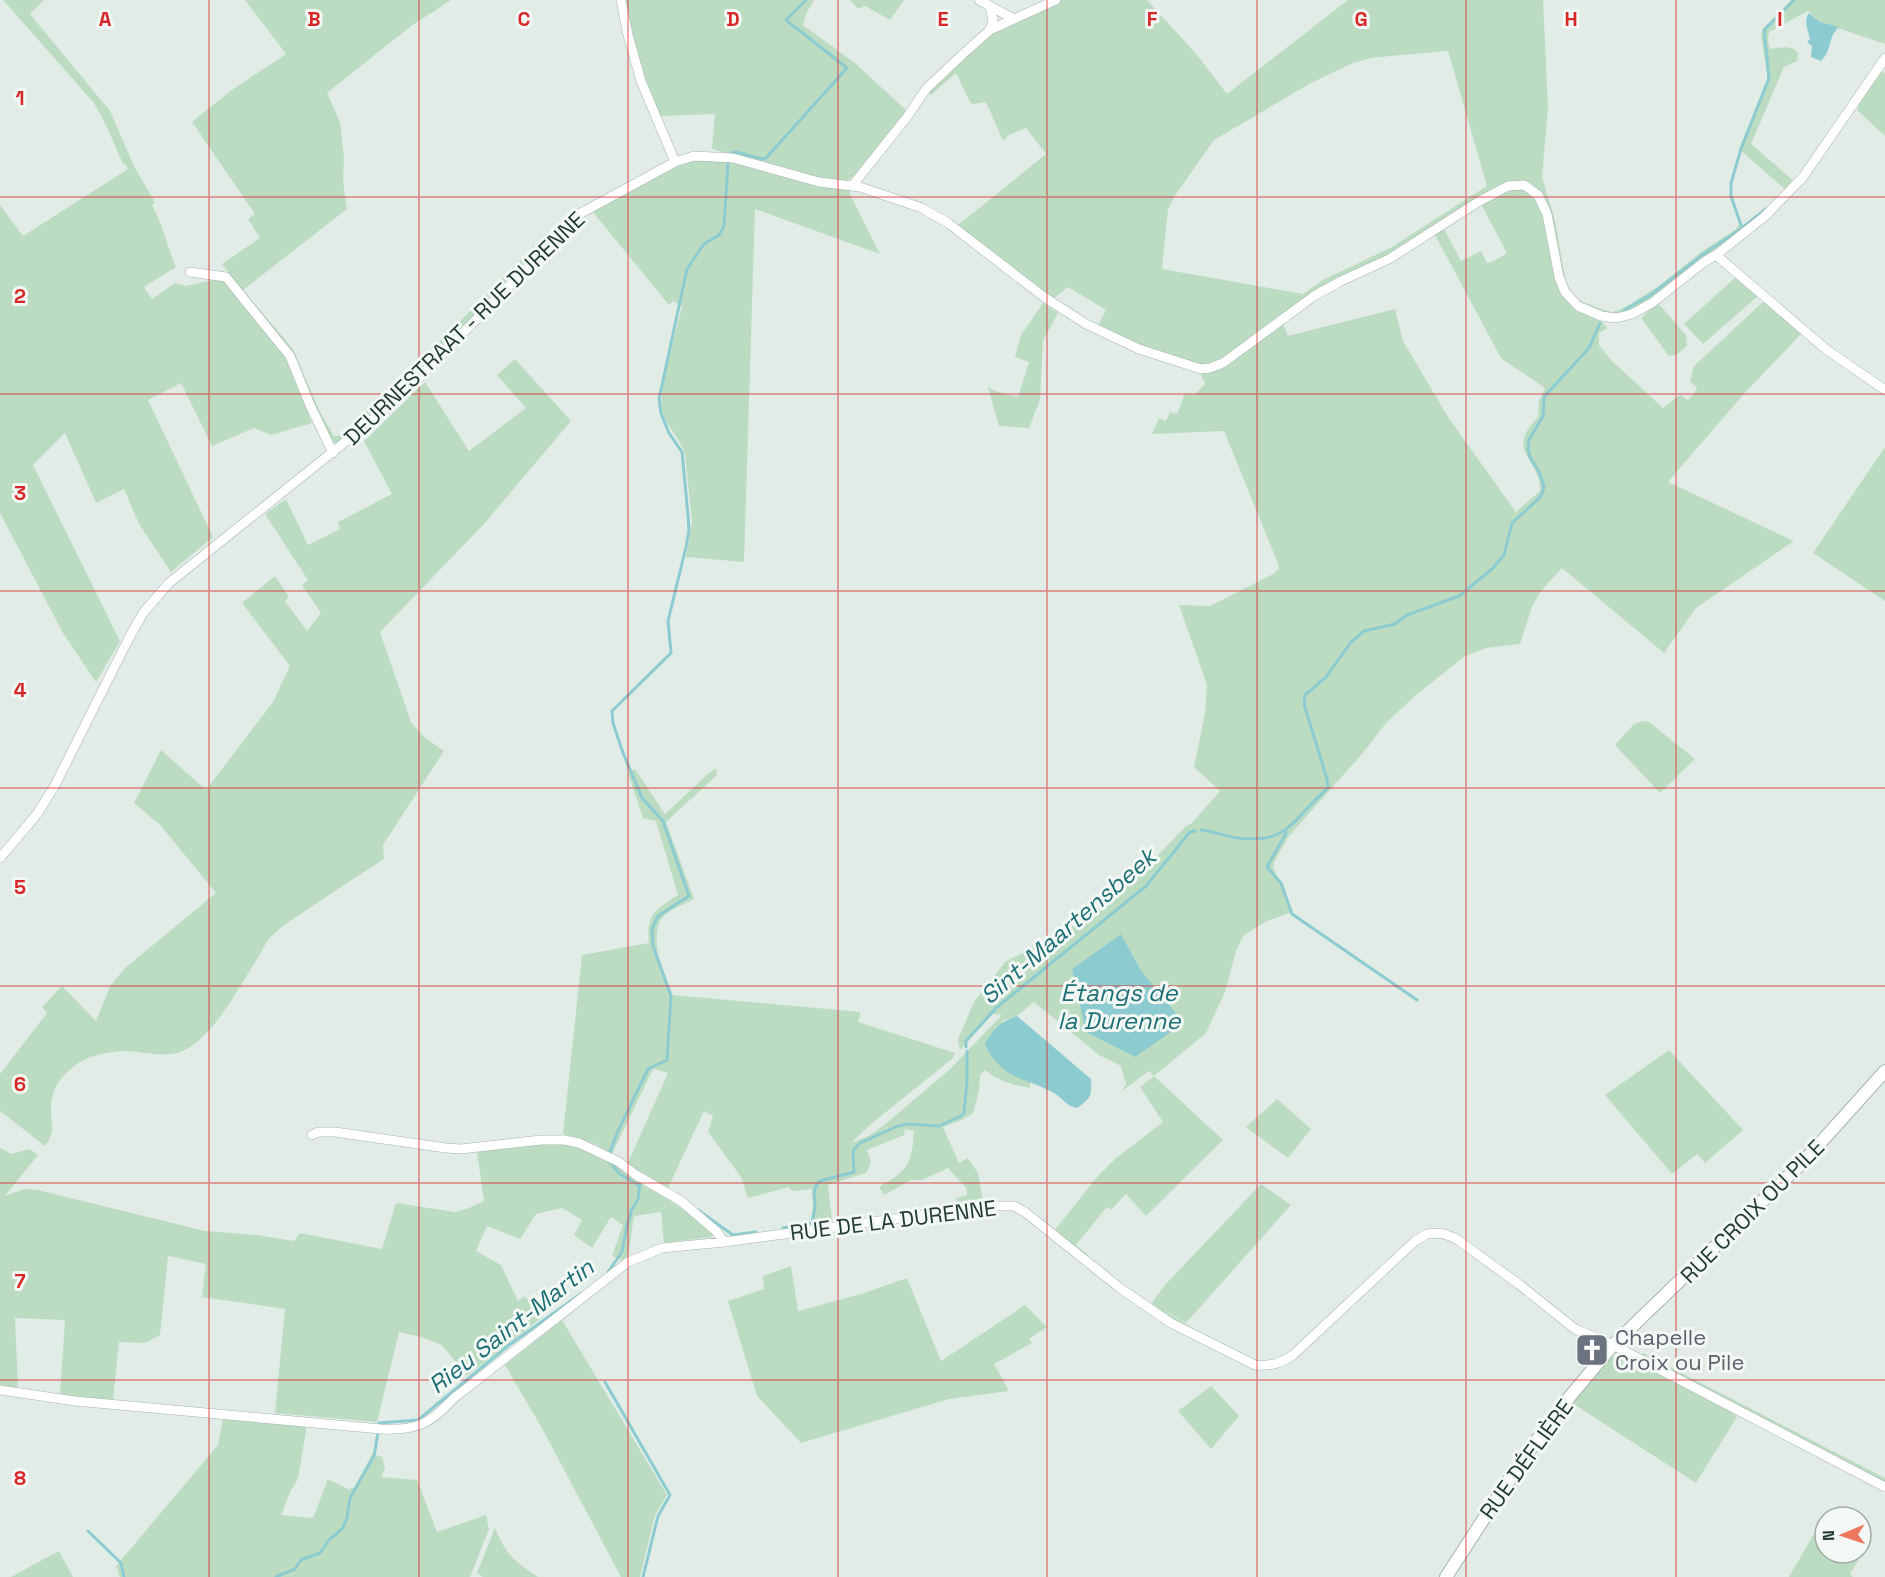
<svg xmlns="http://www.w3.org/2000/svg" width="1885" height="1577" viewBox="0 0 1885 1577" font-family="'Space Grotesk',sans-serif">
	<rect width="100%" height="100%" fill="#e2ece7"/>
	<path fill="#bcdcc2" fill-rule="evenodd" d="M3,0h41l-14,14 80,97 24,55 21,36 -3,3c11,20 15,41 24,62l-32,20 8,12 23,-16 11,3 35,-8 66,82 25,63 -41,12 -17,-7 -42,18 -31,-63 -33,17 65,137 -42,35 -32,-48 -15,-35 -28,14 -31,-70 -32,32 87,176 -24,41 -33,-49 -63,-120v-308l23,31 105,-67 -2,-4 -3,-1 -17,-39 -12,-22z
		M245,0h206l-40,26 -84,67 13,29 4,36 -1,23 4,28 -104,81 50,59 27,63 14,24h4l5,-4 70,-63 134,-136 3,3c-68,72 -135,145 -212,207l-7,-1 -31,-71 -74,-97 2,-2 -6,-8 38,-26 -12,-19 7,-5 -63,-92 41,-33 53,-35z
		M623,0h191l-8,14 -3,11 52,38 53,49 -53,64 -9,5h-19l-115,-32 3,-35 -54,2c-18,-36 -32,-76 -38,-116z
		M850,0h54l-14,20 -25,-14 -7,3z
		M1061,0h86l50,55 30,39 121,-94h195l5,107 -6,70 13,43 10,58 7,16 7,6 22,9 11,3 10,-3 37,-23 42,-34 34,-22 4,-6 4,7 -95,71 -18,9 -18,4 -24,-6 -21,-18 -29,-100c-9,-10 -17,-11 -30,-9l-106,66 -61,30 -112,78 -22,10 -49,-12 -61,-27 9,-17 -38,-23 -15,12 -96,-73 89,-72 -20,-26 -17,7 -6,6 -17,-39 -13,2 -3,-2 -14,-29 -25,22 -3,-4 52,-51 21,-13zM1448,51l39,135 -97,62 -67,32 -20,14 -141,-25 6,-59 6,-13 40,-57 97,-57 42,-20 18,-5 30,-3z
		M1791,0h94v44l-65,-22 -12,-11 -39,21 -1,8 1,7 3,2c9,-2 21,-4 26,4l-1,8 -13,6 -33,77 44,38 -8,9 -48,-42 29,-71 -7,-42 2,-7z
		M1882,71l3,3v62l-28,-26 2,-3 -2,-2z
		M699,159h19l133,30 -1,5 30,60 -125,-45 -11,353 -58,-5 6,-36 -7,-66c-3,-15 -19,-28 -23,-45 -4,-19 15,-82 20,-104l-9,-5 -4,4 -77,-94c33,-18 71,-45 107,-52z
		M1513,187l18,5 11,16 18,81 36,27 11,12 -8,5v12l12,15 52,48 17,-13 8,5 7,-8 2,-5 -7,-5 4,-16 70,-65 38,32 -60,63 -74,86 126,59 -98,67 -32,45 -102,-85 -22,24 -8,15 -12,37 -34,4 -21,8 -49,39 -29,27 -25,32 -73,82 -15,26 -1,5 20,45 -26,9 -23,14 -8,16 -11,41 -19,41 -52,43 69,64 -77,76 -20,-22 -15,16 -4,-3 -31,38 12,10 -1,2 -33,-26 43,-54 18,-18 48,-37 -23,-35 14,-11 -5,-5 -27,20 4,-7 -5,-18 -22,-11 -65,-53 -17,14 -15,5 7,52 21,8v7c-17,-3 -32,-7 -45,-18l-5,5 -1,16 -6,22 -11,7 -19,7 16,36 9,-5 10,15 5,28 -26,4 -1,-7 11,-3v-6l-19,-21 -26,12h-11l-27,15 -5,-8c28,-16 33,-22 35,-56l-9,-2 -1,6 -37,15 4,12 -5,11 -38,12 4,35 -21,3 2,-17 -1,-17 -20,2 -3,-4 -41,11 -7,-21 -33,-45 5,-16 -9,-5 -36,77 -41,-23 41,-92 -15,-4 -41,85 -17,-10 -32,-10 19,-179 67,-12c-3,-29 6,-33 29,-48l-22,-74 -13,-3 -15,-45 7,-4 30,45 43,-40 7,-5 2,1 -1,6 -50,46 28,77c-9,5 -21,9 -29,16 -19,17 -1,61 8,80l188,17 -3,10 97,31 -3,6 -81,65 -20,19 17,-7 15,-10 66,-56 53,-55 -9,-1 -33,36 -2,-11 16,-37 31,-40 76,-40 63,-52 41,-43 7,-4 28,-32 -26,-24 11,-53 2,-29 -28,-80 31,1 63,-32 5,-4 1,-4 -55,-135 -72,3 7,-16 7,3 4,-9 7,2 8,-21 9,2 11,-11 -5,-12 82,-50 6,14 107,-27 8,32 45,76 68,95 24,-21c2,-32 -37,-38 -2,-74l1,-16 6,-13c-14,-11 -30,-19 -44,-30l-67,-125 9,-6 18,34 20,-10 6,12 7,-2 13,-8 -26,-49zM1121,934l21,38 -70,-3z
		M1737,276l21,20 -55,48 -19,-20z
		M1657,302l29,33 1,11 -11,9 -7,1 -28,-38z
		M1043,303l15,10 -15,28 -3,59 -11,28 -30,-2 -11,-39 7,4 23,6 11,-35 -14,-5 6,-22z
		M515,359l56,62 -87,103 -104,108 31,90 13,15 20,14 -61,94 1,14c-25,16 -49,32 -73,48 -12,9 -26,16 -37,27 -7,5 -11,15 -15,22 -19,29 -41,73 -69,91 -21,14 -44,4 -67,4 -17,1 -38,5 -51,17 -12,9 -21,23 -21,39 -1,17 6,23 -6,39l-45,-35v-37l47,-61 -5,-6 20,-21 34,35 14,-35 15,-18 91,-75 -55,-67 -27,-23 27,-53 45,40 67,-88 17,-36 -48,-63 33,-27 14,21 -4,4 22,30 14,-18 -19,-28 6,-5 -43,-66 21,-15 22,46 32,-16 -2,-7 54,-28 -28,-53 61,-59 44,69 57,-43 -29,-33z
		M1885,447v154l-72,-48z
		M1641,721l8,1 46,37 -35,34 -45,-48 18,-20z
		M1669,1050l74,80 -38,33 -8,-9 -25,20 -67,-79z
		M1277,1099l34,30 -23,29 -42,-31z
		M576,1144l31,13 87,60 20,17 -3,3 -47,6 -3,-31 -27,4 -6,41 -6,3 -10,-4 11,-31 -12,-8 -19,31 -18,-13 8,-15 -20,-12 -26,6 -16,25 -33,-13 -11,25 25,14 17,36 7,-5 16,22 -74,58 -25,-31 -21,-8 -22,-5 -22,90 -102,-9 10,-104 -83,-12 4,-33 -38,-8 -8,79 -15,8 -26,-1 -6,58 -53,-5 5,-75 -50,-2 3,70 -18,-3v-237l11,6 19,-5 8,6 -33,41 19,-7 14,1 167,41 52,4 37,6 6,-8 82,16 14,-46 59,9 14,-4 15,-7 -7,-49 48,-7z
		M1261,1184l30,21 -105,118 -26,-15 34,21 -1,2 -41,-24 1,-3 -1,-1 12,-17z
		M791,1266l7,45 63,-17 46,-16 34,83 84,-56 22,22 -18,12 3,4 -38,21 15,27 -60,8 -148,44 -44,-47 -29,-95 36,-12 -1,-13z
		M562,1320l105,175 -12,20 -15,62h-19l-78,-147 -38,-65z
		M1643,1353l242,125v4l-244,-126z
		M1621,1356l5,3 1,-2 109,56 -1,3 2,1 -41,66 -124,-80 36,-46z
		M1211,1386l28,30 -28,33 -33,-38z
		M223,1419l84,5 -9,55 -7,11 -10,25 32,3 15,-39 20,10 6,-1 18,-34 10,3 3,11 -4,9 36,3 20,52 49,-17 3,14 -19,48h-350l-4,-11 102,-121z
		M1819,1525l6,4v24l37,1 -12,20 3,3h-64z
		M495,1528c12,28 18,32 43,49h-55l-6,-4z
		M59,1551l14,26h-62z"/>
	<path fill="#8ccbcf" d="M1809,13l11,9 19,5c-11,9 -7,24 -18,34l-10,-4 1,-11 -5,-4 3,-3c-2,-9 -7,-18 -1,-26z
		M1121,934l21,38 42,51 -49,34 -49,-25 -14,-63z
		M1017,1016l74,63c1,17 0,19 -14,29 -9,-1 -13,-8 -20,-13 -15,-10 -33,-13 -48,-22 -10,-6 -20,-18 -24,-29 9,-16 15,-22 32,-28z"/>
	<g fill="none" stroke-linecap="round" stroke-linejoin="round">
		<path stroke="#8ccbcf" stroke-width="3" d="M731,153l5,-1 26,7 4,-1 81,-90 -61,-48 20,-20
			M1742,228l25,-20
			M1624,310l25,-14 56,-43 37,-25 -11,-32v-13l10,-34 28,-71 -5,-48 30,-30
			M1201,830c13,1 24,7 37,8 52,6 54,-19 88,-48l2,-3 -1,-8 -23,-75 1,-9 21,-18 25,-35 13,-11 31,-7 12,-9 52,-19 33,-27 12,-14 8,-32 24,-22 5,-5 3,-9 -4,-13 -10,-17 -2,-8 1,-9 14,-24 1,-19 45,-49 11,-25
			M1285,830l1,3 -19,34 14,16 11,31 125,86
			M966,1047v-6l30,-33 150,-122 44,-54 5,-1
			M610,1152l7,-19 31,-64 19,-9 4,-64 -18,-50 -1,-17 6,-13 31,-20 -26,-75 -21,-23 -19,-45 -10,-30 -1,-12 59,-58 -3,-32 18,-74 3,-17 -1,-15 -6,-63 -13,-19 -8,-20 -2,-14 28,-130 17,-25 15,-9 5,-9 4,-62
			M609,1161l11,13 18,11
			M698,1210l35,25 23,-3
			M783,1228l29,-5c1,-5 2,-11 3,-16 0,-11 -4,-17 5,-26l34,-9 -1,-17 1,-6 6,-6 38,-17 10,-2 31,2 22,-10 3,-3 3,-32v-30
			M608,1272l14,-20 5,-27 5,-16 6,-9 2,-17
			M605,1382l65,113 -12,21 -15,61
			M379,1423l39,-3 91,-75 73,-52
			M88,1531l33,32 3,14
			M276,1577l19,-8 6,-9 19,-7 9,-13 13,-11 5,-11 3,-20 24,-42 4,-23"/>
		<g stroke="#a5b4ad" stroke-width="10">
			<path id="minor" d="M621,0l7,35 13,46 34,81
				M979,0l35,19
				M990,6l3,15 -3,9
				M852,186l55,-69 19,-28 37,-35 27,-24 66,-30
				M1716,255l111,95 58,40
				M190,272l36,5 64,79 20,49 23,48
				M0,858l37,-44 17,-27 74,-147 15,-27 26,-30 206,-165 40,-36 166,-169 94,-51 19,-6 39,2 86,24 41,5 62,21 26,15 96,74 42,27 53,25 62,20 9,-1 13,-5 91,-67 27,-15 48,-22 89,-57 30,-16 16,-1 14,10 9,19 12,63 6,15 13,14 23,10 15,2 16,-4 20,-11 52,-41 12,-7 48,-38 39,-40 82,-119
				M312,1135l6,-3h17l111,16 15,1 80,-9h23l15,3 40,19 17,13 45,26 35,30 8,11
				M0,1390l75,11 306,28c35,2 49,-5 73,-31l174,-136 34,-14 62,-6 266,-36h24l11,6 95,76 51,35 84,42c16,1 25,-1 38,-10l122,-114 12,-7 14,-1 14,5 65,47 55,44 38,16 272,142"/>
		</g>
		<g stroke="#a5b4ad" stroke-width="14">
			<path id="tertiary" d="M1446,1577l74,-114 47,-63 46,-55 192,-185 80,-89"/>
		</g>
		<use href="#minor" stroke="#fff" stroke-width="9"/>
		<use href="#tertiary" stroke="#fff" stroke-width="12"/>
	</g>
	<path fill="none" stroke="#d62828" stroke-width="1.5" stroke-opacity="0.55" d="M209,0v1577M419,0v1577M628,0v1577M838,0v1577M1047,0v1577M1257,0v1577M1466,0v1577M1676,0v1577M0,197h1885M0,394h1885M0,591h1885M0,788h1885M0,986h1885M0,1183h1885M0,1380h1885"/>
	<defs>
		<g id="church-square" transform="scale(1.725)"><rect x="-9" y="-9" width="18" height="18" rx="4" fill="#6b7280" stroke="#f3f8f5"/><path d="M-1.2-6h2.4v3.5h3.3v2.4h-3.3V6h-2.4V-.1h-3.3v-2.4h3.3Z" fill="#fff"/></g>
	</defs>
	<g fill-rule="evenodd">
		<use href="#church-square" x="1592" y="1350"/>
	</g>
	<g text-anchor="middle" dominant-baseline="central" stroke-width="6" stroke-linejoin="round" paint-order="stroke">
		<g font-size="22" fill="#233c33" stroke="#f3f8f5">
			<text transform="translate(464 328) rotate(-44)">DEURNESTRAAT - RUE DURENNE</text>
			<text transform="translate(1752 1211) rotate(-45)">RUE CROIX OU PILE</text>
			<text transform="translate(893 1220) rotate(-7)">RUE DE LA DURENNE</text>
			<text transform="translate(1526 1459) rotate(-54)">RUE DÉFLIÈRE</text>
		</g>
		<g font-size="22" fill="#5b616d" stroke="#f3f8f5" text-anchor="start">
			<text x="1615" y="1337">Chapelle<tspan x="1615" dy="25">Croix ou Pile</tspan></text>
		</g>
		<g font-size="24" font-style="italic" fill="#1f6f77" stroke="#f3f8f5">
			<text transform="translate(1068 926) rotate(-41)">Sint-Maartensbeek</text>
			<text x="1119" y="992">Étangs de<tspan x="1119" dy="28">la Durenne</tspan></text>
			<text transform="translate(511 1326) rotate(-38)">Rieu Saint-Martin</text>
		</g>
	</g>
	<g font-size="20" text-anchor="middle" font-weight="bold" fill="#d62828" stroke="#f3f8f5" stroke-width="6" stroke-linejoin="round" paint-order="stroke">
		<text x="105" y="26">A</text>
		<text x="314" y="26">B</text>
		<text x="524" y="26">C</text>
		<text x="733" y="26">D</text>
		<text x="943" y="26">E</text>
		<text x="1152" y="26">F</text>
		<text x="1361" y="26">G</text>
		<text x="1571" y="26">H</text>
		<text x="1780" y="26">I</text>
		<text x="20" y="105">1</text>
		<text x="20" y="303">2</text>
		<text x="20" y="500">3</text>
		<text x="20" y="697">4</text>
		<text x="20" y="894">5</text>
		<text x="20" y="1091">6</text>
		<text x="20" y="1288">7</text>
		<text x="20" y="1485">8</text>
	</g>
	<g transform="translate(1843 1535) rotate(268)"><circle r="28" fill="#f3f8f5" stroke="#a0ada7" stroke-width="1.5"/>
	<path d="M0-4.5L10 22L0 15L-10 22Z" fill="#ed765f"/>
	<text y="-9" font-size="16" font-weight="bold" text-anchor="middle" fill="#233c33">N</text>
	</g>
</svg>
